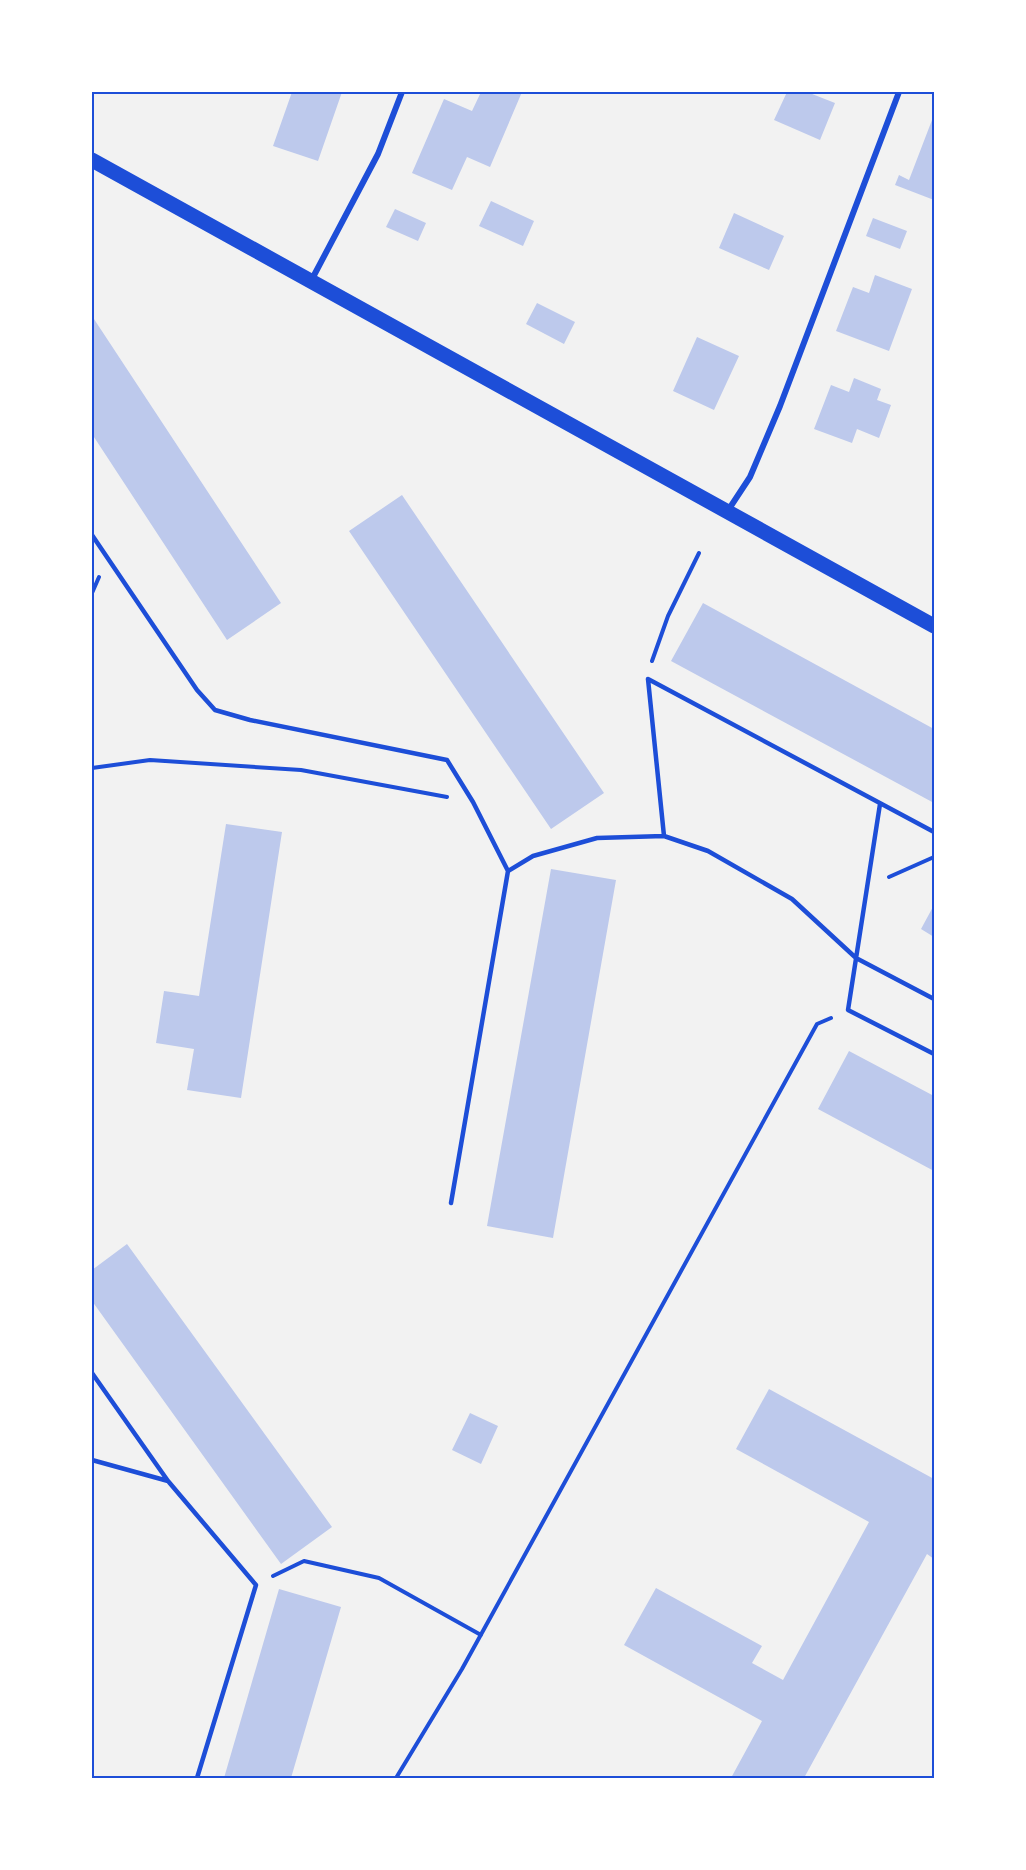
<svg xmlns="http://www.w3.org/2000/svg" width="1026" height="1870" viewBox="0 0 1026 1870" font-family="'Golos Text',sans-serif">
	<rect width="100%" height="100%" fill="#f2f2f2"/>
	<path fill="#bdc9ec" d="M292,92h50l-24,69 -45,-15z
		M481,92h41l-32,75 -23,-10 -15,33 -40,-17 32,-74 28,12z
		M787,92h20l28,11 -15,37 -46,-20z
		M932,120l2,1v79l-39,-15 4,-10 10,5z
		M491,201l43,20 -11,25 -44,-20z
		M395,209l31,14 -8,18 -32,-14z
		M734,213l50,23 -15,34 -50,-22z
		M873,218l34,13 -7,18 -34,-13z
		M875,275l37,14 -23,62 -53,-20 17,-44 16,6z
		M537,303l38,19 -11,22 -38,-20z
		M92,316l189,287 -54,37 -135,-206z
		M697,337l42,19 -25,54 -41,-19z
		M854,378l27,11 -4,11 14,5 -12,33 -22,-9 -5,14 -38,-14 17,-44 18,7z
		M402,495l202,298 -53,36 -202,-298z
		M703,603l231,126v74l-263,-142z
		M226,824l56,8 -41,266 -54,-8 7,-41 -38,-6 8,-52 35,5z
		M551,869l65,11 -63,358 -66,-12z
		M934,905v32l-13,-8z
		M849,1051l85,45v75l-116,-62z
		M127,1244l205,283 -51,37 -189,-263v-31z
		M769,1389l165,90v80l-7,-5 -123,224h-73l31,-57 -138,-76 32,-57 106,58 -10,17 31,17 86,-158 -133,-73z
		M470,1413l28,13 -17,38 -29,-14z
		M279,1589l62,18 -50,171h-67z"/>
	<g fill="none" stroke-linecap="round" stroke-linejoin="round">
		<path stroke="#1d4ed8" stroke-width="4" d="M92,593l7,-16
			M652,661l16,-45 31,-63
			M92,768l58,-8 151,10 146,27
			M889,877l45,-20
			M273,1576l31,-15 75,17 102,57
			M396,1778l66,-109 355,-645 14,-6"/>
		<path stroke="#1d4ed8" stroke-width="4.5" d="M92,535l105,155 18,20 35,10 197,40 26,42 35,69 -57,332
			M648,679l286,153
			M648,679l16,157
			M880,804l-32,206 86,44
			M508,871l25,-15 64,-18 67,-2 44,15 84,48 64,59 78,41
			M92,1373l76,108
			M92,1460l76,21 88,104 -59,193"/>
		<path stroke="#1d4ed8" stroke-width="6" d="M311,281l67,-127 24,-62
			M727,512l23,-35 30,-71 119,-314"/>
		<path stroke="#1d4ed8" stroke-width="15" d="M92,160l842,466"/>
	</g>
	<rect width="1026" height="1870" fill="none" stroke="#ffffff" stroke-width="186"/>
	<rect x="93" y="93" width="840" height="1684" fill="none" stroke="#1d4ed8" stroke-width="2"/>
</svg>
